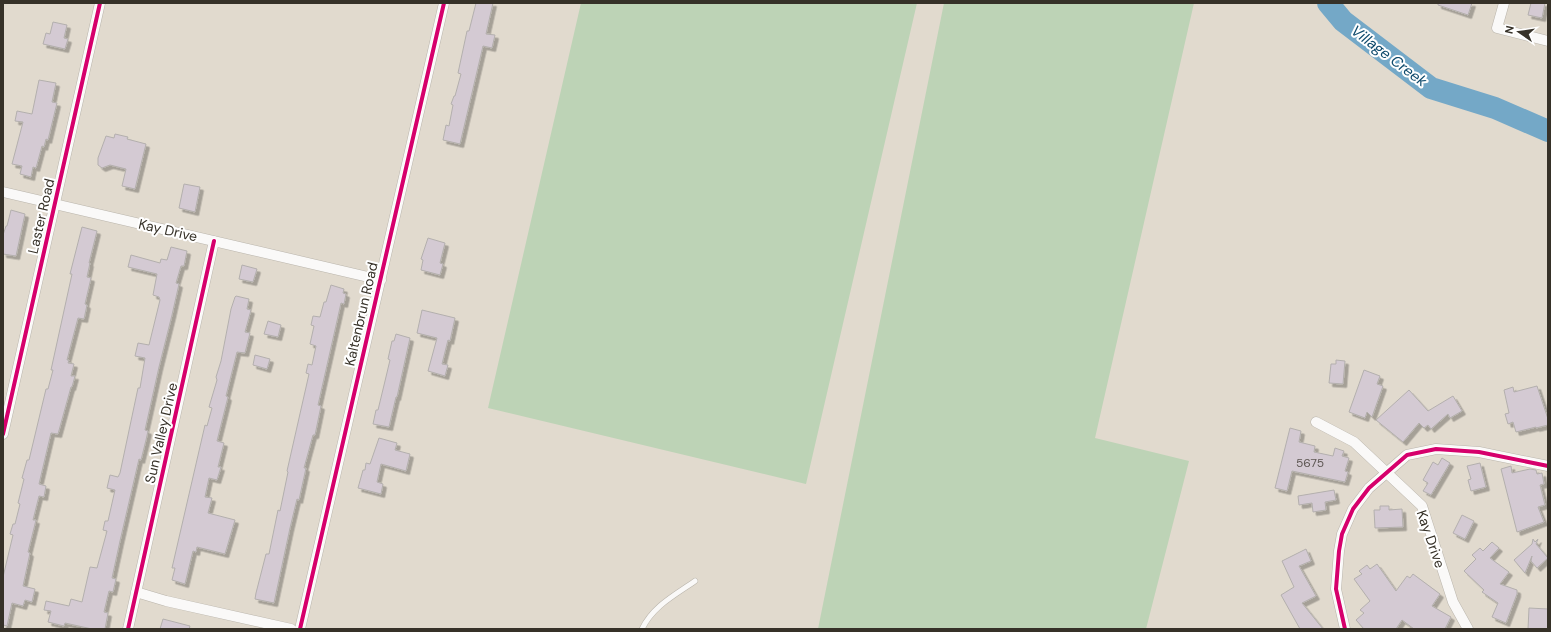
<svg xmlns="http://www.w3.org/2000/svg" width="1551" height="632" viewBox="0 0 1551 632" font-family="'DM Sans',sans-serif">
	<defs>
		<filter id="shadow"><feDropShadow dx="3.5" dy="3.5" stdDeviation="0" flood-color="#0004"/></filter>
	</defs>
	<rect width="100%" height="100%" fill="#e1dace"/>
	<path fill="#bdd3b6" d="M581,3h336l-111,481 -318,-76z
		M944,3h250l-99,435 94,23 -43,168h-328z"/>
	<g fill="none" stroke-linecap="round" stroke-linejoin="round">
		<path stroke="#74a8c7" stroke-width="22" d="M1328,3l15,18 88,67 64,20 53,23"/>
	</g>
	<path fill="#d4cad3" stroke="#b3afad" filter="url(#shadow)" d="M476,3h17l-7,31 9,1 -3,13 -9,-2 -23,98 -17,-4 3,-15 3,1 4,-21 -2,-1 3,-8h1l6,-22 -3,-1 9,-42h2z
		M1438,3h34l-4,12 -30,-10z
		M1531,3h14l-3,15 -14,-3z
		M53,22l14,3 -3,13 4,1 -3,10 -22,-5 3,-11 4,1z
		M39,80l17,3 -4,19 5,1 -9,37 -2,-1 -2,8 -2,-1 -6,22 -3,-1 -2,10 -11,-3 2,-8 -10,-2 11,-42 -8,-1 2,-10 15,3z
		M115,134l13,3 -1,2 19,5 -11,45 -13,-3 4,-17 -16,-4 -8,3 -4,-3v-7l8,-22 8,2z
		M184,184l16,3 -5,25 -16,-4z
		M11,210l14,4 -9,42 -13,-2v-19l3,-9h1z
		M82,227l15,4 -8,32h1l-3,14 4,1 -6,26 2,1 -3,14 -6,-1 -11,42h2l-1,3 6,1 -3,12h4l-3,11h-1l-13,47 -7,-1 -12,51 7,2 -2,11 -5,-1 -6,24h3l-8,32 2,1 -7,33 12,3 -3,13 -7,-2 -2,6 -11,-3 -5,23 -4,-1v-48l10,-42 -3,-1 3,-10h2l5,-20 -2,-1 6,-24 -2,-1 5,-18h2l17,-71h2l5,-19h-2l21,-96h-2z
		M428,238l17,5 -5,20 3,1 -3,11 -19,-5 2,-10 -2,-1z
		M171,247l16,4 -3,15h-3l-5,17 3,1 -7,31 -13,52 -14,63 3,1 -2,9 -5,20 -2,-1 -19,82 -8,37 4,1 -3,13 -4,-1 -5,21 4,1 -3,16h-13l-27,-6 -1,3 -16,-4 3,-11 -7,-1 2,-9 23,5 2,-7 11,3 8,-35 7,1 10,-37 -4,-1 2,-9h3l7,-31 -8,-2 3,-13 8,2 2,-4 18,-85h2l5,-30 -10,-2 3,-13 11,2 11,-45 -1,-3 -6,-2 4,-21 -29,-7 3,-12 29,8 1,-4 6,1z
		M242,265l15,4 -4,13 -14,-3z
		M331,285l13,4 -1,4 3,1 -2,10 -3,-1 -4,18 -19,84 3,1 -6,29h-2l-9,33h2l-7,32 -2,-1 -7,29 -16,75 -19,-4 1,-6 10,-39h3l9,-44 2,1 8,-39 -1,-1 22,-97 -3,-1 2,-9 4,1 4,-19 -6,-2 4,-18 -3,-1 2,-9 7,1 4,-15h2z
		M236,296l13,3 -2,10 4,1 -6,22 5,1 -5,20 -8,-1 -11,44 2,1 -11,44 7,2 -6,24h3l-4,13 -8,-2 -4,19 7,1 -4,15 27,7 -10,34 -28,-7 -1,5 -3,-1 -8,33 -13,-4 3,-12h-3l33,-143 2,1 5,-18 -3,-1 8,-27 -1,-3 5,-16 10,-52 4,-12z
		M422,310l33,8 -5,23 -2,-1 -6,24 6,1 -3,11 -17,-5 9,-33 -20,-5z
		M268,321l13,4 -3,12 -14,-3z
		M396,334l14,4 -13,59h-1l-7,30 -16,-3 3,-14h2l7,-29 5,-21 -2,-1 4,-18h2z
		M255,355l15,4 -3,10 -14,-4z
		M1336,360l9,1 -2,23 -14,-1 2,-19h5z
		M1364,370l16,6 -3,8 6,2 -11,31 -5,-5 -2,6 -16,-6z
		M1537,386l11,33v6l-12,3v-1l-20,5 -3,-10 -5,2 -3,-10 4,-1 -5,-23 9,-3 1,5z
		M1409,390l19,21 25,-15 9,15 -12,7 -2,-4 -17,15 -3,-4 -4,3 -5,-5 -16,19 -27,-22z
		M1290,428l11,3 -2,11 16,4 -1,6 19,4 2,-8 9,3 -2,5 7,2 -4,13 3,1 -3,10 -53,-11 -5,20 -12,-3z
		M379,438l18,5 -2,7 15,4 -4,17 -25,-7 -4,18 6,2 -2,10 -23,-6 5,-18h2l1,-7 4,1z
		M1442,458l8,5 -19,32 -8,-4 5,-8 -5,-3 10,-18 5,3z
		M1480,463l6,24 -15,4 -3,-11 3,-1 -4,-13z
		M1511,466l1,7 18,-4 6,1 1,4 5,-1 2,11 -4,1 5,20 -7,2 6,15 -27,10 -16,-63z
		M1334,490l2,10 -11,2 1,8 -13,2 -1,-9 -13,2 -1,-9z
		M1380,506h9v4l13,-1 1,18 -28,1 -1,-18h6z
		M1462,515l12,6 -9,18 -12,-6z
		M1533,539l2,3 3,-3 -2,5 12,14 -11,10 -6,-7 1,-5 -7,17 -11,-13 18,-16z
		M1492,542l7,6 -9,10 19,14 -9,12 17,6v4l-11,29 -14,-6 6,-14 -16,-11 2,-2 -20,-19 12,-12 -4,-4 8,-7 3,3z
		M1306,549l5,12 -12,5 17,30 -14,7 21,26h-23l-19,-34 13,-8 -12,-26z
		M1377,564l19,27 11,-15 3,2 3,-4 27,20 -8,12 19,11 -6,12h-31l-12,-9 -6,9h-32l-8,-9 8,-7 -4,-3 10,-9 -16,-22 8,-5 -3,-3 8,-6 3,4z
		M1529,608l19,1v20h-20z
		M163,619l27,7 -1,3h-29z"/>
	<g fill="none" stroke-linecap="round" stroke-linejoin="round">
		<g stroke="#bab5ac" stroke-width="6">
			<path id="lane" d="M642,629c11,-23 33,-34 53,-48"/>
		</g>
		<g stroke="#bab5ac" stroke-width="11">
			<path id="street" d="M1504,3l-7,25 51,13
				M3,192l378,88
				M1316,422l38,20 68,64 31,96 15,27
				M3,434l97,-431
				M136,592l30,9 125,28
				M128,629l86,-388
				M300,629l144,-626
				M1345,629l-9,-40 3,-38 3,-17 11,-25 16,-21 38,-33 29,-6 43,3 69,14"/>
		</g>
		<use href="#lane" stroke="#faf9f8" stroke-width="5"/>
		<use href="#street" stroke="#faf9f8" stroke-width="10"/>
		<g stroke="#fff" stroke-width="6">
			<path id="cycleway" d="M3,434l97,-431
				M128,629l86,-388
				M300,629l144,-626
				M1345,629l-9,-40 3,-38 3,-17 11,-25 16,-21 38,-33 29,-6 43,3 69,14"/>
		</g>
		<use href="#cycleway" stroke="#d6006c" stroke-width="4"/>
	</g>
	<g text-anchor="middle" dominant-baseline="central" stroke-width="4" stroke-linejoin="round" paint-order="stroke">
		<g font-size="12" fill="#5e5753">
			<text x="1310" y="463">5675</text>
		</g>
		<g font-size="14" fill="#363128" stroke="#fff">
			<text transform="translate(41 216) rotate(-77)">Laster Road</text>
			<text transform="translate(168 230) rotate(13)">Kay Drive</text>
			<text transform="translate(361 314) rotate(-77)">Kaltenbrun Road</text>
			<text transform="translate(161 433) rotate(-77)">Sun Valley Drive</text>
			<text transform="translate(1431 539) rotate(71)">Kay Drive</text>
		</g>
		<g font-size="15" font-style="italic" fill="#0e4a6c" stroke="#fff">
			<text transform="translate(1389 56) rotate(37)">Village Creek</text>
		</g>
	</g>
	<rect width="1551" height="632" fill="none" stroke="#363128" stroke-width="8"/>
	<g transform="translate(1519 32) rotate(283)" stroke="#ffffff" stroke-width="3" paint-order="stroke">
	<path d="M0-3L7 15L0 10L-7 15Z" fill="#363128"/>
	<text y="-6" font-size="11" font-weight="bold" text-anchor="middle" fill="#363128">N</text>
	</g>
</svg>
